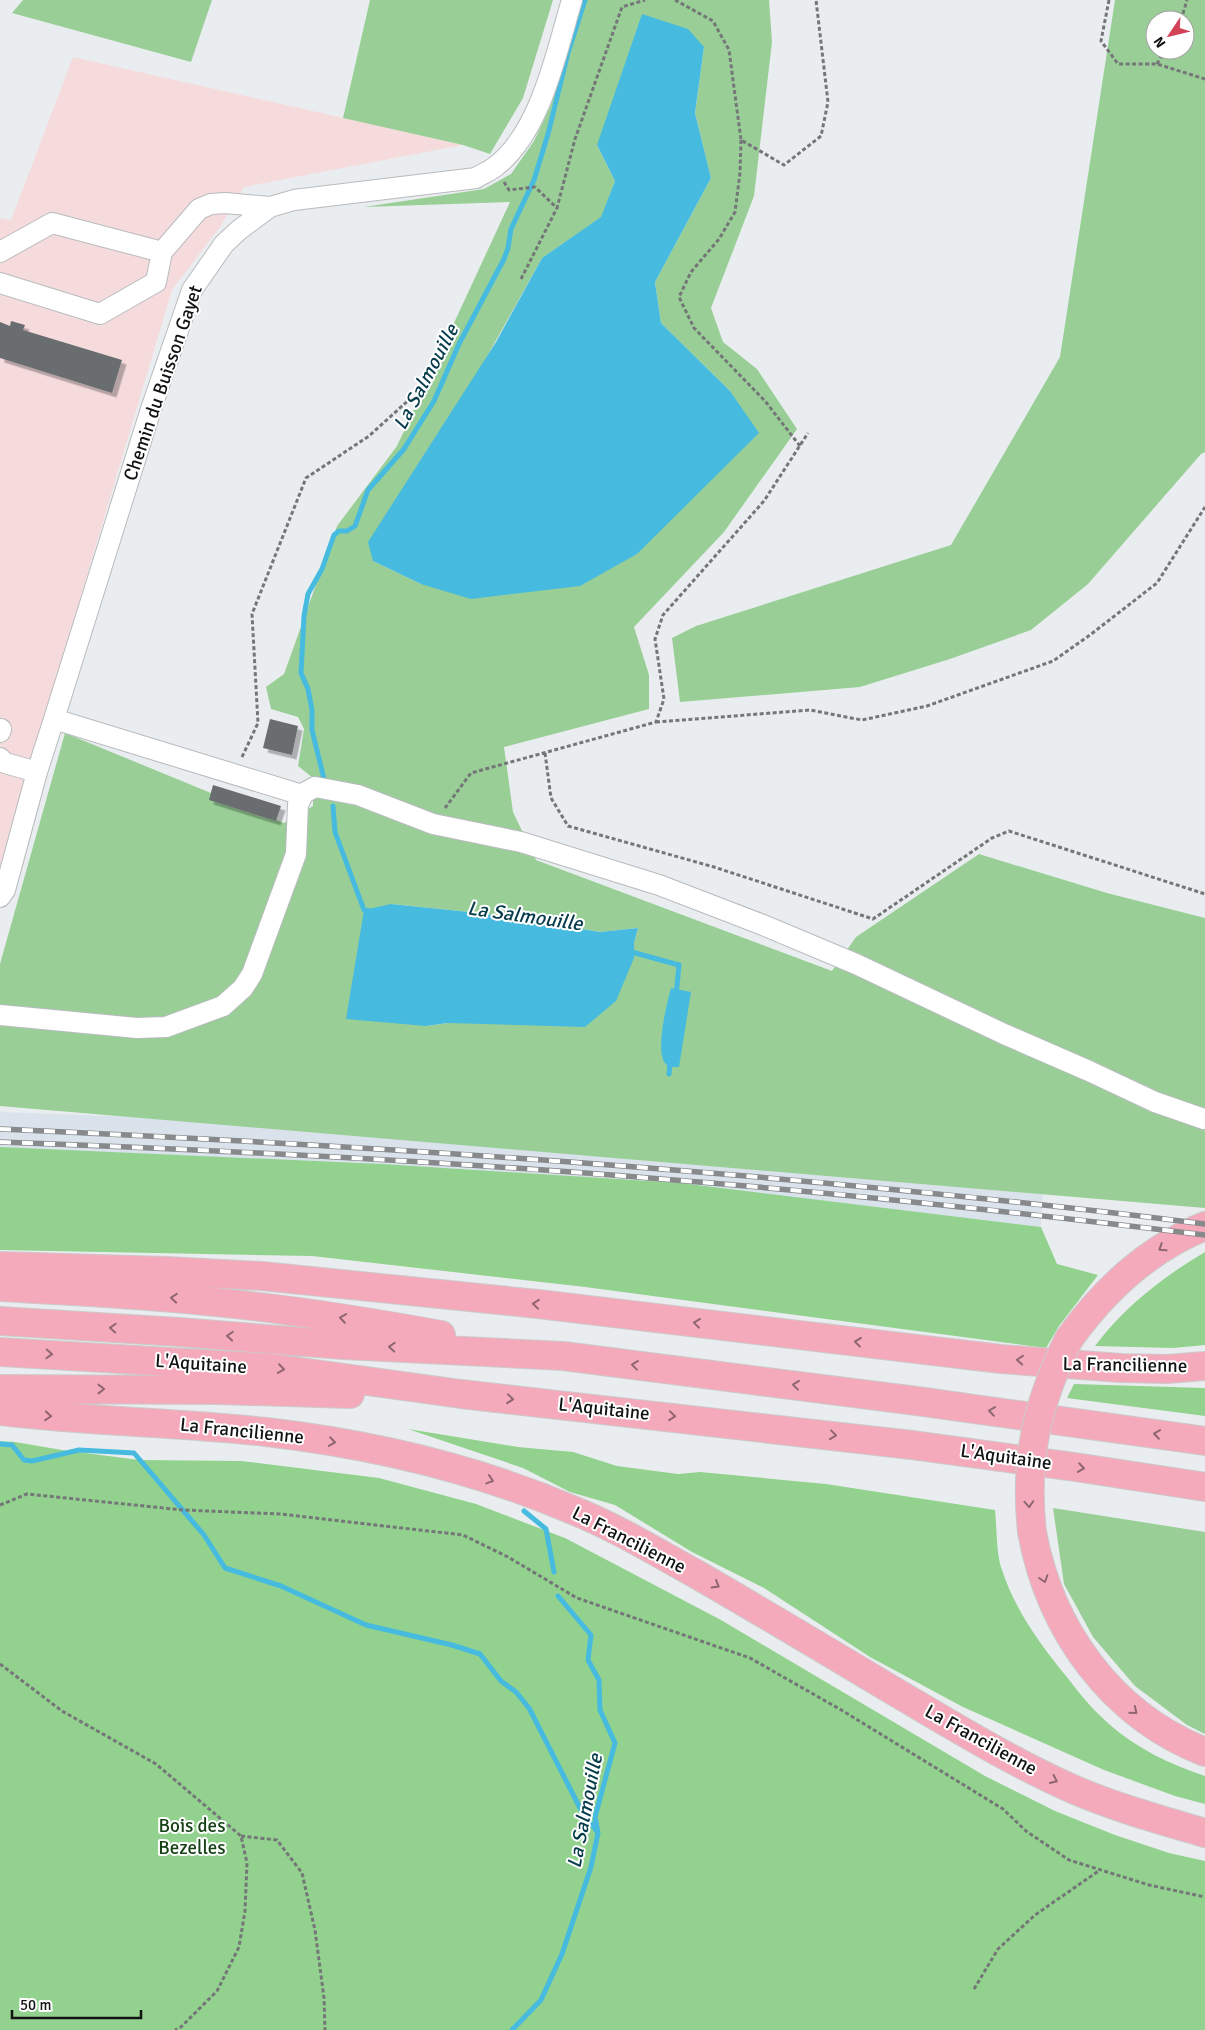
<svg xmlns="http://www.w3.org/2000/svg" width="1205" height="2030" viewBox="0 0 1205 2030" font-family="Signika,sans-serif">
	<defs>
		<filter id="shadow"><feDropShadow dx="4.5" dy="4.5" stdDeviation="0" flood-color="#0004"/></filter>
	</defs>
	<rect width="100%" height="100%" fill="#eaedf0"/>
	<path fill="#dae3ec" d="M0,1112l400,14 643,67 -2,34 -409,-37 -632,-35z"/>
	<path fill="#f6dbdd" d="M73,57l390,88 -219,42 -24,40 -48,63 -172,577v-649l11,2z"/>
	<path fill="#99cf96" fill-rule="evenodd" d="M23,0h189l-21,62 -179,-49z
		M370,0h183l-30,98 -33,56 -27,-9 -120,-27z
		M578,0h191l3,42 -18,154 -43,112 12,34 34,27 40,60 -73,103 -90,95 15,48v34l-145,38 9,65 23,48 296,111 24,-34 123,-83 128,39 98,25v290l-1205,-102v-142l65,-231 219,90 29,-17v-28l-15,-12 6,-37 -6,-12 -27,-8 -5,-22 18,-13 53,-148 60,-80 113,-244 -146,5 120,-18 27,-15 23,-33 17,-36zM704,47l-9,66 16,65 -56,104 6,41 69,68 -309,193 -48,-23 169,-303 60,-41 13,-36 -18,-36zM391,904l88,9 121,19 38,-4 -4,15v15l-186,65 -22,3z
		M1115,0h90v452l-4,2 -113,130 -57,46 -81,29 -90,28 -180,15 -8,-64 24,-12 255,-81 109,-188zM1155,20h30v30h-30z
		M1053,1508l152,24v202l-18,-9 -52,-39 -42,-49 -29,-53z"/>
	<path fill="#92d28e" d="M0,1147l382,17 298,19 361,44 16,37 41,11 -39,51 -13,22 -461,-61 -273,-31 -312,-6z
		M1205,1252v93l-32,3 -78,-2c30,-40 68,-69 110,-94z
		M1074,1384l131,4v28l-138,-18z
		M408,1429l110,18 55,5 44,14 61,8 22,-2 126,12 169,26c2,18 1,44 7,60 13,40 38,74 64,106 13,17 27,34 43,48 27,24 62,41 96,52v28l-30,-8 -71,-26 -141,-63 -93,-50 -106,-69 -72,-36 -77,-47 -45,-13 -47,-24z
		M0,1441l15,1 47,8 77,10 102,1 138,17 97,26 89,34 156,82 264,156 70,35 60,24 54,18 36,8v169h-1205z"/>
	<path fill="#46bbdf" d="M642,14l46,15 16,18 -9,66 16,65 -56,104 6,41 69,68 29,42 -122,121 -57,32 -109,13 -50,-15 -48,-23 -5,-19 128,-200 46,-84 59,-41 14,-36 -18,-36z
		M391,904l88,9 121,19 38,-4 -4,15v15l-18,43 -31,26 -137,-4 -22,3 -80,-7 18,-109z
		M671,988l20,4 -12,75c-5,0 -11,1 -14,-4 -10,-13 2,-60 6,-75z"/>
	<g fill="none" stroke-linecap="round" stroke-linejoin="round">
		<path stroke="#46bbdf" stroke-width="5" d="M324,779l-12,-49v-20l-4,-21 -7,-16 3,-57 4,-22 14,-25 12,-34 5,-4h8l8,-5 13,-36 36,-41 30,-48 25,-57 45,-85 4,-11 3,-19 23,-49 14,-46 20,-81 17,-53
			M333,806l2,26 29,78 6,1
			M628,951l51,14 -3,31
			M669,1074l1,-12
			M0,1444l12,1 12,15 8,1 47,-11 55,3 70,82 21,33 56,18 85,39 86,20 28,9 21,27 15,11 13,16 52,102 17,23
			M524,1511l22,18 8,43
			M512,2030l29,-30 21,-46 29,-87 7,-34 -3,-16 20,-74 -15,-33 -1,-30 -11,-20 3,-25 -33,-39"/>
	</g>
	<path fill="#6a6d70" filter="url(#shadow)" d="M11,321l14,4 -2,5 99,30 -10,33 -112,-35v-36l10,4z
		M270,719l28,7 -6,29 -29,-7z
		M213,785l68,21 -5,15 -67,-21z"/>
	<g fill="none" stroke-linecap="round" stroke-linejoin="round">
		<g stroke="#b8bbbe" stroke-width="22">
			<path id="minor" d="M0,252l52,-29 110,29
				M0,283l100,31 56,-32 6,-30 37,-43 12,-5 14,-1 45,4
				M54,719l248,76
				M0,732l1,-3
				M0,758l5,5 32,9
				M0,897l5,-7 32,-118 17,-53 97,-310 41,-119 32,-46 15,-14 31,-23 24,-7 182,-22c6,-4 14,-7 20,-12 45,-35 60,-113 76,-166
				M0,1015l137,13 29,-1 57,-21 20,-18 9,-14 44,-120 2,-50 6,-11 11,-6 43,8 75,29 88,18 138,43 104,40 93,39 148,70 85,37 66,31 49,17"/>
		</g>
		<g stroke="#cbcbcb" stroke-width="30">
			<path id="highway" d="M0,1266l167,5 95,5 276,28 463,55 120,9 46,1 38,-3
				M0,1287c92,5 184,10 276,22 55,7 110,16 165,26
				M0,1321l179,11 164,13 220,11 354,45 288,40
				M1069,1339c35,-49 79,-90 136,-113
				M0,1352l272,16 189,26 451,51 163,22 130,20
				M0,1389l218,1 132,4
				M0,1411c88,11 178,11 266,21 105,12 211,37 309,79 42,17 81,41 121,63 66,38 131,77 196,116 60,35 119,72 183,100 42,18 86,30 130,43
				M1032,1532c18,98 79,183 173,220"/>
		</g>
		<path stroke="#747678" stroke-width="3" stroke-dasharray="4 2.5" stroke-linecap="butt" d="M675,0l38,21 16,29 12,90 43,25 37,-29 7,-34 -12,-102
			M1109,0l-8,41 17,23h39l48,15
			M1181,20l6,-20
			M1157,64l8,-14
			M741,140l-1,33 -5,39 -16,27 -28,33 -12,25 15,31 71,73 35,45
			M504,182l5,8 26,-3 22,21 18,-69 47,-132 23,-7
			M521,279l36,-71
			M656,722l154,-12 52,10 65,-14 126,-45 37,-26 67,-52 48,-76
			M545,753l6,45 17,28 146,41 159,52 119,-81 17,-7 196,63
			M242,757l16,-34 -6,-109 54,-136 63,-42 43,-39
			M445,808l26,-35 185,-51 8,-23 -9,-60 8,-24 101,-114 44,-68
			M0,1505l27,-11 156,16 97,4 183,21 45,22 69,41 173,60 93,53 160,98 23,22 43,29 80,25 56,12
			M0,1664l62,47 94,53 85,72 6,27 -2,48 -6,36 -22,44 -36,36 -6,3
			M241,1836l36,4 25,33 13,57 9,68 1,32
			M974,1989l24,-40 37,-34 65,-45"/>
		<use href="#minor" stroke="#fff" stroke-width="20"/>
		<use href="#highway" stroke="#f5aabb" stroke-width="28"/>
		<g stroke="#87898b" stroke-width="5.5">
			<path id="rail" d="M0,1129c403,18 805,45 1205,95
				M0,1142c221,8 441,19 661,37 182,14 363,34 544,56"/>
		</g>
		<use href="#rail" stroke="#fff" stroke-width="4" stroke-dasharray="11" stroke-linecap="butt"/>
		<g stroke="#cbcbcb" stroke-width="30" stroke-linecap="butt">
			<path id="highway-bridge" d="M1032,1532c-8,-72 5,-129 37,-193"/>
		</g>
		<use href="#highway-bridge" stroke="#f5aabb" stroke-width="28"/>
	</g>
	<defs><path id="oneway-chevron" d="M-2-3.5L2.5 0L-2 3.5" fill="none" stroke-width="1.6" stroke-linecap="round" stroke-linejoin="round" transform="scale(1.25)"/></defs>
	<g stroke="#8f6670">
		<use href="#oneway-chevron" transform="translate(1162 1248) rotate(147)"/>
		<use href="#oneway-chevron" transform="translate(174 1298) rotate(-175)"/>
		<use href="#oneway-chevron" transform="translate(536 1304) rotate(-174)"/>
		<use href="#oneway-chevron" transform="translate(343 1318) rotate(-171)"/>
		<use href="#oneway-chevron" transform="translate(697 1323) rotate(-173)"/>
		<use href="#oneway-chevron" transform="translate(113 1328) rotate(-177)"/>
		<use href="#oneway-chevron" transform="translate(230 1336) rotate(-175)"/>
		<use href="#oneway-chevron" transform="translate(858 1342) rotate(-173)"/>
		<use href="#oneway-chevron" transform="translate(392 1347) rotate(-177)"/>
		<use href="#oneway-chevron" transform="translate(49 1354) rotate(3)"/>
		<use href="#oneway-chevron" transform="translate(1020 1360) rotate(-175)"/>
		<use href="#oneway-chevron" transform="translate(635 1365) rotate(-173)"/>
		<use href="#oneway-chevron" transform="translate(281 1369) rotate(8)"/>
		<use href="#oneway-chevron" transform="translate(796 1385) rotate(-173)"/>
		<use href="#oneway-chevron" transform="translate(101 1389)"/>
		<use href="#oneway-chevron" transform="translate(510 1399) rotate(6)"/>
		<use href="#oneway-chevron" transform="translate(992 1411) rotate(-172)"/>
		<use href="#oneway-chevron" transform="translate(48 1416) rotate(5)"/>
		<use href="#oneway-chevron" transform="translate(672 1416) rotate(6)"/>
		<use href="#oneway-chevron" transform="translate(1157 1434) rotate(-172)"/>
		<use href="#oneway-chevron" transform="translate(833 1435) rotate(7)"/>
		<use href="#oneway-chevron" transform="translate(332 1442) rotate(9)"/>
		<use href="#oneway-chevron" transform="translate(1081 1468) rotate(9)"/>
		<use href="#oneway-chevron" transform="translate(490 1480) rotate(18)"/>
		<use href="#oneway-chevron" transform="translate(1029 1504) rotate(86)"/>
		<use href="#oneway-chevron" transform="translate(1044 1579) rotate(72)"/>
		<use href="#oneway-chevron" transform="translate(716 1585) rotate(30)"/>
		<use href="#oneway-chevron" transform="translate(1134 1711) rotate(39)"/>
		<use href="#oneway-chevron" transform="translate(1054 1780) rotate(25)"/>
	</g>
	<g text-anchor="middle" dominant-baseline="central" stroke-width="4" stroke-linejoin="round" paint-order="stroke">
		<g font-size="19" fill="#121314" stroke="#fff">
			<text transform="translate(163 383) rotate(-71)">Chemin du Buisson Gayet</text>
			<text transform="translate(201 1364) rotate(4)">L'Aquitaine</text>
			<text transform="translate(1125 1365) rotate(1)">La Francilienne</text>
			<text transform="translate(604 1409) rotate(6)">L'Aquitaine</text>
			<text transform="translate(242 1431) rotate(6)">La Francilienne</text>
			<text transform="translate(1006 1457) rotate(8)">L'Aquitaine</text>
			<text transform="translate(629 1540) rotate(27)">La Francilienne</text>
			<text transform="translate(981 1740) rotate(29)">La Francilienne</text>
		</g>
		<g font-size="19" fill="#154114" stroke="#fff">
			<text x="192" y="1826">Bois des<tspan x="192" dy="22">Bezelles</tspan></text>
		</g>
		<g font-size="20" font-style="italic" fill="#063c4b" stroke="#fff">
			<text transform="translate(426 377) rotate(-62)">La Salmouille</text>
			<text transform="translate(525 916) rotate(8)">La Salmouille</text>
			<text transform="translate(585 1811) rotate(-79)">La Salmouille</text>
		</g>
	</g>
	<g transform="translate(1170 35) rotate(235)"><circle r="24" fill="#ffffff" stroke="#a0a1a1"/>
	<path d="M0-4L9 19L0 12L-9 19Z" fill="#d34257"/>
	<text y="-8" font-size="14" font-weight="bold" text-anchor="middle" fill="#121314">N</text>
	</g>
	<path d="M12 2010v8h129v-8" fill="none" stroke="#121314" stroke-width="2.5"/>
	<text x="20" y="2010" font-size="15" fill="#121314" stroke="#ffffff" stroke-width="4" paint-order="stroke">50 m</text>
</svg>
